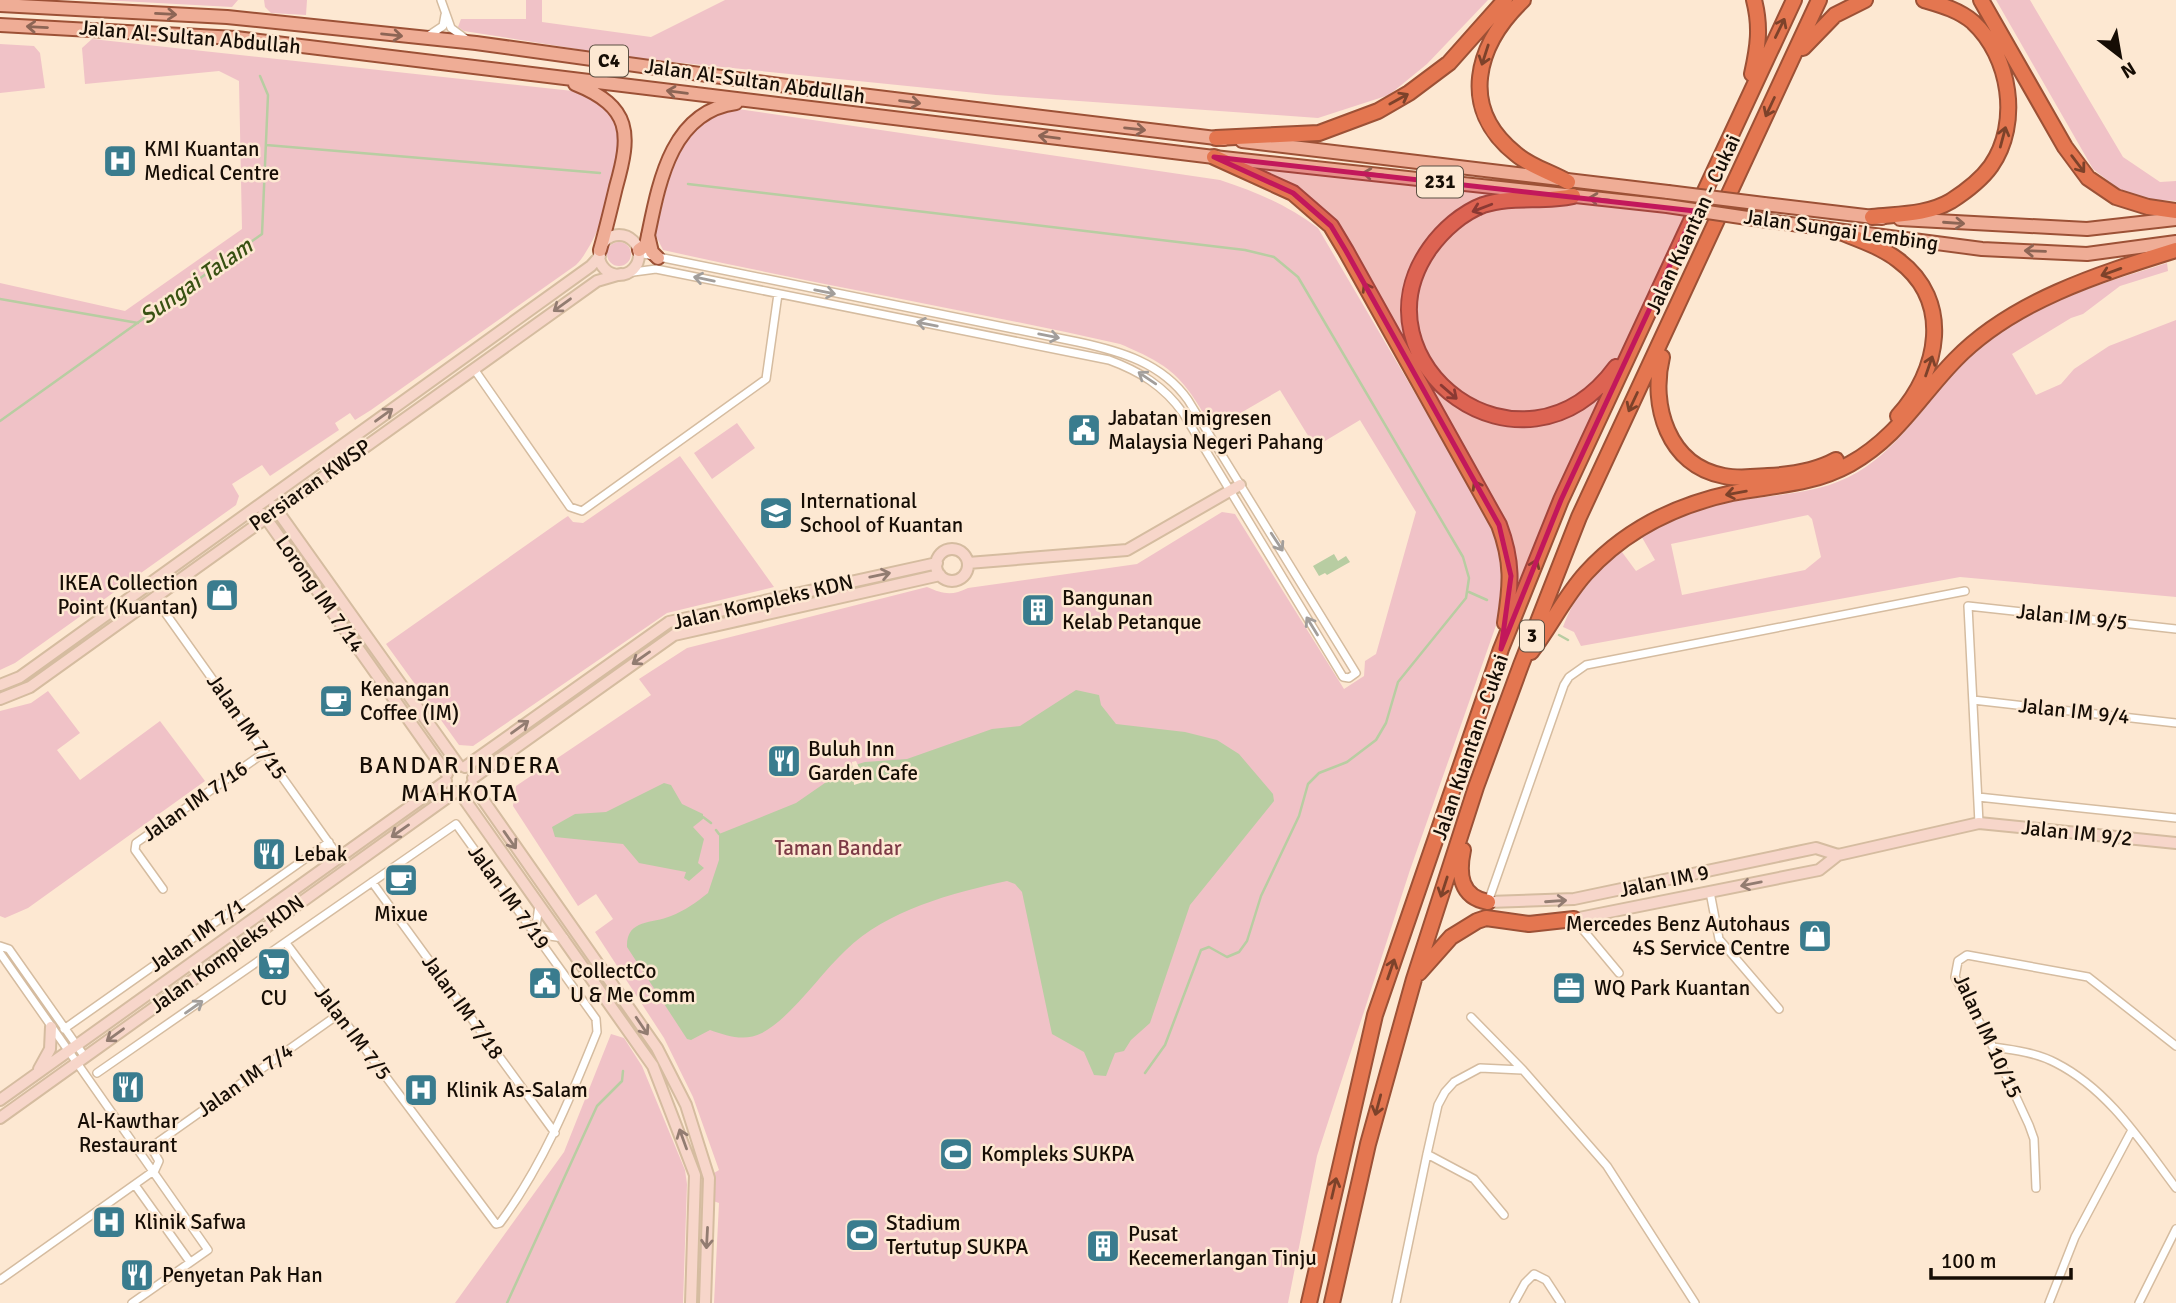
<svg xmlns="http://www.w3.org/2000/svg" width="2176" height="1303" viewBox="0 0 2176 1303" font-family="Signika,sans-serif">
	<rect width="100%" height="100%" fill="#fde8d2"/>
	<path fill="#f0c2c7" fill-rule="evenodd" d="M102,0h136l-6,7z
		M264,0h43l-1,15 -35,-2 -6,-6z
		M526,0h16v22l109,15 74,-37h763l-61,64 -38,31 -71,23 -322,-23 -363,-37 -169,-27 -6,-4 3,-8h65z
		M1996,0h34l93,157 37,25 16,-1v20l-31,-2 -25,-9 -27,-21z
		M92,39l481,52c19,5 36,15 45,34 13,29 -20,119 -42,140l-205,145 -16,10 -5,-7 -15,10 4,7 -69,46 -8,-11 -30,19 7,12 -3,9 -221,158 -15,7v-387l125,28 117,-82 -3,-148 -20,-10 -134,13 -3,-36z
		M0,44l34,2 6,7 5,35 -45,5z
		M738,109l482,71c37,12 67,25 98,48l175,298 11,46 -4,42 -90,256 -93,286 -29,147h-574l5,-100 -6,-2 1,-28 5,-3 -26,-73 -29,-59 -69,-106 18,-13 -17,-25 -18,12 -65,-100 3,-20 135,-91 -12,-16 48,-31 240,-61c16,7 25,9 41,1l169,-24 85,-52 13,2 109,175 20,-13 1,-15 11,-7 40,-142 -56,-92 -45,27 -35,-57 -67,39c-30,-51 -38,-62 -93,-85 -152,-34 -305,-60 -457,-94l-8,-16c15,-51 19,-117 83,-125z
		M607 254a12 12 0 1 1 24 0a12 12 0 1 1-24 0Z
		M2167,263l1,8 -48,15 -37,28 -12,4 -59,36 24,41 25,-11 13,-15 35,-23 67,-26v277l-216,-20 -379,69 -7,-14 -11,-5c13,-34 30,-54 56,-79l17,23 19,-11 -15,-26c26,-14 56,-25 85,-31 46,-10 91,-6 133,-31 45,-27 70,-74 106,-110 55,-56 131,-76 203,-99zM1808,515l4,4 9,38 -16,13 -123,25 -11,-51z
		M737,423l18,25 -43,31 -18,-26z
		M680,456l94,131 -107,26 -194,133 -14,-1 -73,-101 176,-124 6,-4 5,6 10,1z
		M48,691l32,42 -23,17 23,30 80,-59 45,60 -177,127 -23,10 -5,-2v-205l31,-8z
		M611,1034l13,4 18,28 43,104 2,14 -4,119h-228l109,-151z"/>
	<path fill="#b8cda2" d="M1334,554l4,7 8,-5 4,6 -23,13 -2,-2 -6,3 -6,-10z
		M1076,690l23,5 2,10 15,19 69,8 32,8 22,14 34,40 1,7 -84,104 -40,118 -19,17 -7,11 -9,2 -9,23 -12,-1 -10,-23 -32,-18 -30,-142 -7,-8 -8,-3c-55,12 -120,29 -161,69 -26,24 -54,67 -84,83 -17,9 -35,3 -52,-3l-19,10 -4,-1 -60,-92c-1,-28 25,-23 44,-31 13,-5 26,-14 37,-23l11,-33v-26l77,-31 52,-36 17,-5 42,-3 85,-30 28,-3z
		M664,783l7,2 11,19 21,10v5l-10,8 11,12 -6,24 6,5 -15,13 -5,-3 2,-6 -47,-9 -16,-19 -68,-7 -3,-10 23,-13 31,-2z"/>
	<path fill="#fde8d2" d="M856,761l4,9 8,-2 4,11 -18,6 -2,-23z"/>
	<g fill="none" stroke-linecap="round" stroke-linejoin="round">
		<path stroke="#b8cda2" stroke-width="2.5" d="M266,145l334,28
			M688,184l557,66 29,7 24,20 165,280 6,21 -3,20 -68,84 -12,41 -10,17 -29,22 -28,11 -11,11 -9,32 -38,80 -14,45 -8,11 -12,5 -18,-10 -8,3 -36,95 -20,28
			M0,299l138,24
			M0,421l262,-187 6,-139 -8,-19
			M1469,592l18,8
			M1559,635l9,5
			M703,817l8,6
			M716,830l3,4
			M507,1303l90,-197 25,-25 1,-10"/>
		<g stroke="#d5bca0" stroke-width="10">
			<path id="street" d="M441,0l10,28 15,11
				M428,36l15,-10 2,-11
				M626,273l30,-4 453,91c30,11 55,26 74,53l160,264 6,1 7,-5 -168,-273c-26,-37 -68,-49 -110,-58l-439,-89
				M474,369l96,138 12,4 184,-132 12,-85
				M154,597l185,260
				M1973,700l203,23
				M1978,797l198,21
				M1979,823l-11,-217 208,23
				M372,882l183,251
				M163,889l-28,-39 1,-7 129,-91
				M1710,892l9,47 60,70
				M1488,902l76,-217 5,-8 17,-12 379,-74
				M539,905l-4,29 29,4
				M1574,919l45,54
				M0,946l9,3 76,108
				M0,953l208,297 -76,53
				M1471,1017l52,53 84,96 88,137
				M64,1029l265,-187
				M1993,1047c22,3 44,6 63,16 53,27 86,80 120,125
				M97,1073l359,-249 140,195 1,13c-27,67 -54,133 -97,191l-4,1 -210,-281
				M1427,1154l47,25 30,36
				M135,1185l55,77
				M2036,1188l-2,-49 -5,-14 -36,-78 -38,-70 3,-16 9,-6 121,22 88,69
				M0,1280l155,-110 4,-9 -8,-14 188,-133
				M1396,1303l31,-149 11,-49 7,-13 9,-10 26,-14 42,2
				M1514,1303l11,-20 9,-9 12,6 15,23
				M2049,1303l26,-66 57,-107
				M2139,1303l37,-74"/>
		</g>
		<g stroke="#d5bca0" stroke-width="14">
			<path id="secondary" d="M599 255a20 20 0 1 1 40 0a20 20 0 1 1-40 0Z
				M274,506l185,260
				M263,514l184,260
				M936 565a16 16 0 1 1 32 0a16 16 0 1 1-32 0Z
				M968,563l159,-13 113,-65
				M0,685l20,-8 571,-411 9,-10
				M0,699l30,-12 567,-406 24,-7
				M465,767l204,-145 268,-59
				M473,778l201,-143 266,-60
				M472,784l185,264 29,57 23,73 -4,125
				M460,793l193,273 42,109 -4,128
				M1488,902l86,-3 242,-51 22,7
				M1574,919l245,-49 19,-15 141,-32 197,20
				M39,1069l11,-20 1,-22
				M0,1100l446,-319
				M0,1118l455,-326"/>
		</g>
		<g stroke="#9c5136" stroke-width="16">
			<path id="primary" d="M0,5l227,12 249,26 311,43 437,53
				M0,25l236,13 978,119 453,49
				M575,84c57,23 56,50 41,103 -5,21 -10,42 -16,63
				M1242,141l426,51
				M1764,204l118,14
				M1900,219l187,10 89,-10
				M1761,220l221,29 105,5 89,-12
				M648,235l4,17 6,6
				M639,250l7,-5c12,-56 22,-133 90,-142"/>
		</g>
		<g stroke="#9c5136" stroke-width="18">
			<path id="highway" d="M1523,0c-47,45 -65,108 -7,154 15,13 35,18 52,28
				M1981,0l84,147 23,31 28,19 32,10 28,4
				M1803,48l32,-33 30,-15
				M1752,74c6,-27 9,-47 2,-74
				M1216,138l103,-5 59,-22 31,-18 40,-30 56,-63
				M1214,157l79,36 38,33 15,25 153,274c14,37 12,60 6,98
				M1573,196c-29,7 -61,-1 -90,9 -21,8 -40,25 -53,43 -81,114 92,247 186,119
				M1872,217c27,-3 55,-2 79,-16 14,-9 30,-21 40,-35 30,-43 19,-110 -18,-144 -14,-12 -32,-17 -49,-22
				M1840,232c20,8 41,15 58,28 55,41 41,111 0,156
				M1662,357c-12,48 6,109 62,119 15,3 29,1 44,0 22,-1 48,-5 68,-16
				M1531,652c19,-25 34,-56 55,-79 39,-43 90,-68 146,-80 41,-8 80,-8 118,-29 48,-27 68,-66 105,-104 57,-59 144,-86 221,-110
				M1463,850c-5,24 -3,47 25,52
				M1419,973l32,-36 26,-16 9,-3 43,6 45,-5
				M1309,1303l66,-288 126,-366 60,-149 233,-500
				M1332,1303l36,-159 46,-165 62,-192 45,-122 58,-148 240,-517"/>
		</g>
		<use href="#street" stroke="#fff" stroke-width="7"/>
		<use href="#secondary" stroke="#f7d6ca" stroke-width="10"/>
		<use href="#primary" stroke="#efad96" stroke-width="12"/>
		<use href="#highway" stroke="#e47650" stroke-width="14"/>
		<g stroke="#9c5136" stroke-width="16" stroke-linecap="butt">
			<path id="primary-bridge" d="M1668,192l96,12
				M1667,206l94,14"/>
		</g>
		<use href="#primary-bridge" stroke="#efad96" stroke-width="12"/>
	</g>
	<defs><path id="oneway-shaft" d="M-6 0H5M1.5-3L5.5 0L1.5 3" fill="none" stroke-width="1.6" stroke-linecap="round" stroke-linejoin="round" transform="scale(1.75)"/></defs>
	<g stroke="#8d6555">
		<use href="#oneway-shaft" transform="translate(166 14) rotate(3)"/>
		<use href="#oneway-shaft" transform="translate(37 27) rotate(-177)"/>
		<use href="#oneway-shaft" transform="translate(392 35) rotate(6)"/>
		<use href="#oneway-shaft" transform="translate(677 92) rotate(-173)"/>
		<use href="#oneway-shaft" transform="translate(910 102) rotate(7)"/>
		<use href="#oneway-shaft" transform="translate(1135 129) rotate(6)"/>
		<use href="#oneway-shaft" transform="translate(1049 137) rotate(-173)"/>
		<use href="#oneway-shaft" transform="translate(1373 174) rotate(-174)"/>
		<use href="#oneway-shaft" transform="translate(1599 199) rotate(-174)"/>
		<use href="#oneway-shaft" transform="translate(1954 223) rotate(4)"/>
		<use href="#oneway-shaft" transform="translate(2035 251) rotate(-178)"/>
	</g>
	<g stroke="#7d422a">
		<use href="#oneway-shaft" transform="translate(1780 28) rotate(-64)"/>
		<use href="#oneway-shaft" transform="translate(1485 55) rotate(108)"/>
		<use href="#oneway-shaft" transform="translate(1399 99) rotate(-29)"/>
		<use href="#oneway-shaft" transform="translate(1770 107) rotate(115)"/>
		<use href="#oneway-shaft" transform="translate(2003 137) rotate(-75)"/>
		<use href="#oneway-shaft" transform="translate(2078 164) rotate(53)"/>
		<use href="#oneway-shaft" transform="translate(1482 208) rotate(159)"/>
		<use href="#oneway-shaft" transform="translate(2111 272) rotate(160)"/>
		<use href="#oneway-shaft" transform="translate(1369 292) rotate(-119)"/>
		<use href="#oneway-shaft" transform="translate(1929 366) rotate(-71)"/>
		<use href="#oneway-shaft" transform="translate(1449 392) rotate(41)"/>
		<use href="#oneway-shaft" transform="translate(1633 402) rotate(115)"/>
		<use href="#oneway-shaft" transform="translate(1479 490) rotate(-119)"/>
		<use href="#oneway-shaft" transform="translate(1736 493) rotate(170)"/>
		<use href="#oneway-shaft" transform="translate(1533 569) rotate(-68)"/>
		<use href="#oneway-shaft" transform="translate(1444 887) rotate(108)"/>
		<use href="#oneway-shaft" transform="translate(1391 969) rotate(-71)"/>
		<use href="#oneway-shaft" transform="translate(1378 1105) rotate(105)"/>
		<use href="#oneway-shaft" transform="translate(1334 1188) rotate(-77)"/>
	</g>
	<g stroke="#a29e9b">
		<use href="#oneway-shaft" transform="translate(704 279) rotate(-168)"/>
		<use href="#oneway-shaft" transform="translate(825 292) rotate(11)"/>
		<use href="#oneway-shaft" transform="translate(927 324) rotate(-169)"/>
		<use href="#oneway-shaft" transform="translate(1049 336) rotate(11)"/>
		<use href="#oneway-shaft" transform="translate(1147 378) rotate(-146)"/>
		<use href="#oneway-shaft" transform="translate(1277 542) rotate(57)"/>
		<use href="#oneway-shaft" transform="translate(1312 626) rotate(-122)"/>
		<use href="#oneway-shaft" transform="translate(194 1007) rotate(-35)"/>
	</g>
	<g stroke="#927c71">
		<use href="#oneway-shaft" transform="translate(562 305) rotate(144)"/>
		<use href="#oneway-shaft" transform="translate(384 415) rotate(-36)"/>
		<use href="#oneway-shaft" transform="translate(880 575) rotate(-12)"/>
		<use href="#oneway-shaft" transform="translate(641 658) rotate(145)"/>
		<use href="#oneway-shaft" transform="translate(520 727) rotate(-36)"/>
		<use href="#oneway-shaft" transform="translate(400 831) rotate(145)"/>
		<use href="#oneway-shaft" transform="translate(510 840) rotate(55)"/>
		<use href="#oneway-shaft" transform="translate(1751 884) rotate(169)"/>
		<use href="#oneway-shaft" transform="translate(1556 901) rotate(-4)"/>
		<use href="#oneway-shaft" transform="translate(642 1026) rotate(56)"/>
		<use href="#oneway-shaft" transform="translate(115 1035) rotate(144)"/>
		<use href="#oneway-shaft" transform="translate(683 1139) rotate(-110)"/>
		<use href="#oneway-shaft" transform="translate(707 1238) rotate(93)"/>
	</g>
	<path fill="#c2185b" fill-opacity="0.2" stroke="#c2185b" stroke-width="5" stroke-linejoin="round" d="M1214,157l481,54 -134,289 -60,149 10,-73 -12,-51 -153,-274 -15,-25 -38,-33z"/>
	<defs>
		<g id="hospital-square" transform="scale(1.75)"><rect x="-9" y="-9" width="18" height="18" rx="4" fill="#3a7c8e" stroke="#fde8d2"/><path d="M-5-5h3v3.5h4V-5h3V5h-3V1.5h-4V5h-3Z" fill="#fff"/></g>
		<g id="civic-square" transform="scale(1.75)"><rect x="-9" y="-9" width="18" height="18" rx="4" fill="#3a7c8e" stroke="#fde8d2"/><path d="M-.6-6.5H3V-4.5H.6V-3L4-1V1h2V6H-6V1h2V-1L-.6-3ZM-1.2 2.5V6h2.4V2.5Z" fill="#fff"/></g>
		<g id="school-square" transform="scale(1.75)"><rect x="-9" y="-9" width="18" height="18" rx="4" fill="#3a7c8e" stroke="#fde8d2"/><path d="M0-5L7-2L0 1L-7-2ZM-4 1L0 2.5L4 1V4Q0 6-4 4Z" fill="#fff"/></g>
		<g id="shop-square" transform="scale(1.75)"><rect x="-9" y="-9" width="18" height="18" rx="4" fill="#3a7c8e" stroke="#fde8d2"/><path d="M-5-2.5h2.3a2.7 3.5 0 0 1 5.4 0H5L5.5 6h-11ZM-1.5-2.5h3a1.5 2.3 0 0 0-3 0Z" fill="#fff"/></g>
		<g id="building-square" transform="scale(1.75)"><rect x="-9" y="-9" width="18" height="18" rx="4" fill="#3a7c8e" stroke="#fde8d2"/><path d="M-4-6H4V6H1V3H-1V6H-4ZM-2.5-4.3h1.7v1.8h-1.7ZM.8-4.3h1.7v1.8H.8ZM-2.5-1h1.7V.8h-1.7ZM.8-1h1.7V.8H.8Z" fill="#fff"/></g>
		<g id="cafe-square" transform="scale(1.75)"><rect x="-9" y="-9" width="18" height="18" rx="4" fill="#3a7c8e" stroke="#fde8d2"/><path d="M-5.5-4.5H6V0H3Q3 3.5 0 3.5H-2.5Q-5.5 3.5-5.5 0ZM3-3.2v2h1.7v-2ZM-6 4.5H4V6H-6Z" fill="#fff"/></g>
		<g id="restaurant-square" transform="scale(1.75)"><rect x="-9" y="-9" width="18" height="18" rx="4" fill="#3a7c8e" stroke="#fde8d2"/><path d="M-5-6h1v4h1v-4h1v4h1v-4h1v5L-1.5 .5V6h-2V.5L-5-1ZM5-6V6H3V1.5H1.5Q1.5-4 5-6Z" fill="#fff"/></g>
		<g id="supermarket-square" transform="scale(1.75)"><rect x="-9" y="-9" width="18" height="18" rx="4" fill="#3a7c8e" stroke="#fde8d2"/><path d="M-6-5.5h2.5l.6 2H6L4.5 2H-2.5L-4.4-4H-6ZM-1.5 3.2a1.3 1.3 0 1 0 .1 0ZM3 3.2a1.3 1.3 0 1 0 .1 0Z" fill="#fff"/></g>
		<g id="office-square" transform="scale(1.75)"><rect x="-9" y="-9" width="18" height="18" rx="4" fill="#3a7c8e" stroke="#fde8d2"/><path d="M-6-3h4V-5.5h4V-3h4V5H-6ZM-1-4.5V-3h2v-1.5ZM-6 0V1H6V0Z" fill="#fff"/></g>
		<g id="stadium-square" transform="scale(1.75)"><rect x="-9" y="-9" width="18" height="18" rx="4" fill="#3a7c8e" stroke="#fde8d2"/><path d="M0-5a6.5 5 0 1 0 0 10a6.5 5 0 1 0 0-10ZM-3.5-1.8h7v3.6h-7Z" fill="#fff"/></g>
	</defs>
	<g fill-rule="evenodd">
		<use href="#hospital-square" x="120" y="161"/>
		<use href="#civic-square" x="1084" y="430"/>
		<use href="#school-square" x="776" y="513"/>
		<use href="#shop-square" x="222" y="595"/>
		<use href="#building-square" x="1038" y="610"/>
		<use href="#cafe-square" x="336" y="701"/>
		<use href="#restaurant-square" x="784" y="761"/>
		<use href="#restaurant-square" x="269" y="854"/>
		<use href="#cafe-square" x="401" y="880"/>
		<use href="#shop-square" x="1815" y="936"/>
		<use href="#supermarket-square" x="274" y="964"/>
		<use href="#civic-square" x="545" y="983"/>
		<use href="#office-square" x="1569" y="988"/>
		<use href="#restaurant-square" x="128" y="1087"/>
		<use href="#hospital-square" x="421" y="1090"/>
		<use href="#stadium-square" x="956" y="1154"/>
		<use href="#hospital-square" x="109" y="1222"/>
		<use href="#stadium-square" x="862" y="1235"/>
		<use href="#building-square" x="1103" y="1246"/>
		<use href="#restaurant-square" x="137" y="1275"/>
	</g>
	<g text-anchor="middle" dominant-baseline="central" stroke-width="5" stroke-linejoin="round" paint-order="stroke">
		<g fill="#fde8d2" stroke="#5b4f42" stroke-width="2">
			<rect x="590" y="45.5" width="38" height="31" rx="5"/>
			<rect x="1417" y="166.5" width="46" height="31" rx="5"/>
			<rect x="1520" y="620.5" width="24" height="31" rx="5"/>
		</g>
		<g font-size="19" font-weight="bold" fill="#160d05">
			<text x="609" y="61">C4</text>
			<text x="1440" y="182">231</text>
			<text x="1532" y="636">3</text>
		</g>
		<g font-size="21" fill="#160d05" stroke="#fde8d2">
			<text transform="translate(190 37) rotate(5)">Jalan Al-Sultan Abdullah</text>
			<text transform="translate(755 81) rotate(8)">Jalan Al-Sultan Abdullah</text>
			<text transform="translate(1693 224) rotate(-65)">Jalan Kuantan - Cukai</text>
			<text transform="translate(1841 230) rotate(8)">Jalan Sungai Lembing</text>
			<text transform="translate(310 485) rotate(-35)">Persiaran KWSP</text>
			<text transform="translate(320 594) rotate(55)">Lorong IM 7/14</text>
			<text transform="translate(763 602) rotate(-13)">Jalan Kompleks KDN</text>
			<text transform="translate(2072 617) rotate(6)">Jalan IM 9/5</text>
			<text transform="translate(2074 711) rotate(6)">Jalan IM 9/4</text>
			<text transform="translate(247 727) rotate(55)">Jalan IM 7/15</text>
			<text transform="translate(1470 747) rotate(-71)">Jalan Kuantan - Cukai</text>
			<text transform="translate(195 801) rotate(-35)">Jalan IM 7/16</text>
			<text transform="translate(2077 833) rotate(6)">Jalan IM 9/2</text>
			<text transform="translate(1664 881) rotate(-12)">Jalan IM 9</text>
			<text transform="translate(509 897) rotate(54)">Jalan IM 7/19</text>
			<text transform="translate(197 935) rotate(-35)">Jalan IM 7/1</text>
			<text transform="translate(227 954) rotate(-36)">Jalan Kompleks KDN</text>
			<text transform="translate(463 1007) rotate(54)">Jalan IM 7/18</text>
			<text transform="translate(353 1033) rotate(53)">Jalan IM 7/5</text>
			<text transform="translate(1988 1036) rotate(65)">Jalan IM 10/15</text>
			<text transform="translate(245 1080) rotate(-35)">Jalan IM 7/4</text>
		</g>
		<g font-size="21" fill="#160d05" stroke="#fde8d2" text-anchor="start">
			<text x="144" y="149">KMI Kuantan<tspan x="144" dy="24">Medical Centre</tspan></text>
			<text x="1108" y="418">Jabatan Imigresen<tspan x="1108" dy="24">Malaysia Negeri Pahang</tspan></text>
			<text x="800" y="501">International<tspan x="800" dy="24">School of Kuantan</tspan></text>
			<text x="198" y="583" text-anchor="end">IKEA Collection<tspan x="198" dy="24">Point (Kuantan)</tspan></text>
			<text x="1062" y="598">Bangunan<tspan x="1062" dy="24">Kelab Petanque</tspan></text>
			<text x="360" y="689">Kenangan<tspan x="360" dy="24">Coffee (IM)</tspan></text>
			<text x="808" y="749">Buluh Inn<tspan x="808" dy="24">Garden Cafe</tspan></text>
			<text x="294" y="854">Lebak</text>
			<text x="401" y="914" text-anchor="middle">Mixue</text>
			<text x="1790" y="924" text-anchor="end">Mercedes Benz Autohaus<tspan x="1790" dy="24">4S Service Centre</tspan></text>
			<text x="570" y="971">CollectCo<tspan x="570" dy="24">U &amp; Me Comm</tspan></text>
			<text x="1594" y="988">WQ Park Kuantan</text>
			<text x="274" y="998" text-anchor="middle">CU</text>
			<text x="446" y="1090">Klinik As-Salam</text>
			<text x="128" y="1121" text-anchor="middle">Al-Kawthar<tspan x="128" dy="24">Restaurant</tspan></text>
			<text x="981" y="1154">Kompleks SUKPA</text>
			<text x="134" y="1222">Klinik Safwa</text>
			<text x="886" y="1223">Stadium<tspan x="886" dy="24">Tertutup SUKPA</tspan></text>
			<text x="1128" y="1234">Pusat<tspan x="1128" dy="24">Kecemerlangan Tinju</tspan></text>
			<text x="162" y="1275">Penyetan Pak Han</text>
		</g>
		<g font-size="21" fill="#7c3a46" stroke="#fde8d2">
			<text x="838" y="848">Taman Bandar</text>
		</g>
		<g font-size="23" font-style="italic" fill="#385112" stroke="#fde8d2">
			<text transform="translate(196 281) rotate(-35)">Sungai Talam</text>
		</g>
		<g font-size="24" letter-spacing="2" fill="#160d05" stroke="#fde8d2">
			<text x="460" y="765">BANDAR INDERA<tspan x="460" dy="28">MAHKOTA</tspan></text>
		</g>
	</g>
	<g transform="translate(2120 56) rotate(149)" stroke="#fde8d2" stroke-width="5" paint-order="stroke">
	<path d="M0-5L12 26L0 18L-12 26Z" fill="#160d05"/>
	<text y="-10" font-size="19" font-weight="bold" text-anchor="middle" fill="#160d05">N</text>
	</g>
	<path d="M1931 1268v10h140v-10" fill="none" stroke="#160d05" stroke-width="3.5"/>
	<text x="1941" y="1268" font-size="21" fill="#160d05" stroke="#fde8d2" stroke-width="5" paint-order="stroke">100 m</text>
</svg>
